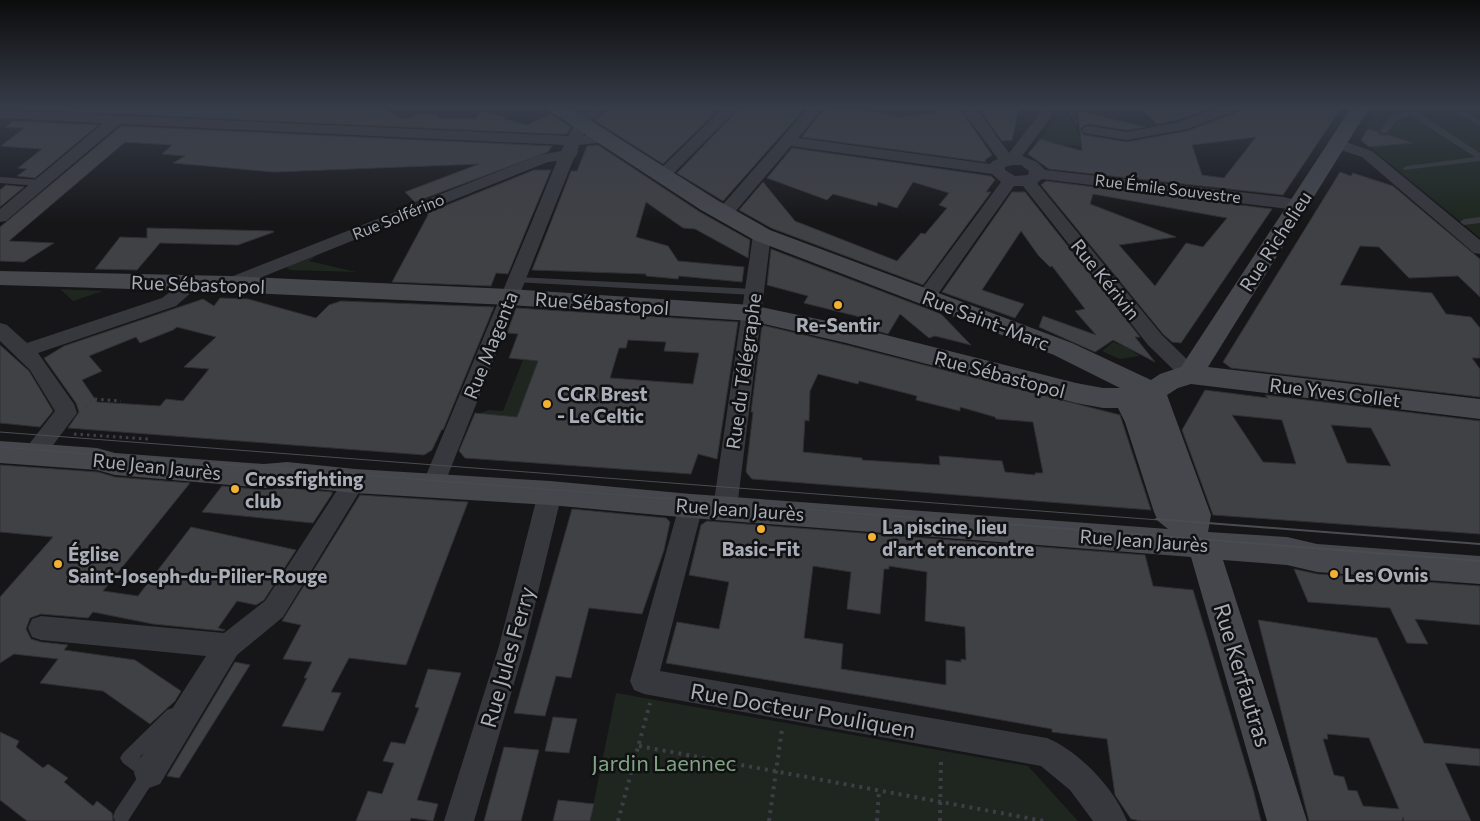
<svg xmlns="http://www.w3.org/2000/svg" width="1480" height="821" viewBox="0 0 1480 821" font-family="Commissioner,sans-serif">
	<rect width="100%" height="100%" fill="#161618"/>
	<path fill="#1e261f" d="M1064,108l16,29 1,9 -21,-1 -20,-6z
		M1378,108h102v130l-120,-99z
		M318,254l-9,7 47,11 -66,-2 -3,-2 1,-2z
		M60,289l43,2 -30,10z
		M1113,342l15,6 12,8 -20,3 -18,-8z
		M523,360l15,1 -21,56 -39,-3 11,-4 14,1z
		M616,693l412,73 50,55h-488z"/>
	<path fill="#404145" stroke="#303034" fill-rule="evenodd" d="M32,108h353l15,11 14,-2 2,-3 23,1 -2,3 39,1 5,-8 24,6 -1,2 23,6 23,-11 21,13 -4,7h-11l-526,-24z
		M610,108h110l-57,56 -69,-44z
		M740,108h65l-82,93 -46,-28z
		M825,108l37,1 39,8 36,-4 -4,-5h26l33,47 -7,5 1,2 -184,-25z
		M979,108h40l-7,32 -10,1z
		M1141,108h69l-32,12 -21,4z
		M1239,108h102l-58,87 -234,-26 -21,-15 12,-15 42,12 -4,-40 67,16 -18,3 -38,-6 -5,1 -4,4 4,6 43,7 60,-11 49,-18zM1256,137l-32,41 -22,-3 -10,-30z
		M14,121l84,4 -63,53 -18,-2 10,-7 -9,-1 24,-19 -41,-3 23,-18 -19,-1z
		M121,126l431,20 -4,6 -133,50 -10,-10 74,-28 -205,8 -101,-9 12,-7 -23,-2 10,-9 -47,-3 -116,99 45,2 -30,19 -24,-1v-34z
		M1368,129l10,3 3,3h7l25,8 -44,4 -8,-7z
		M598,145l102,67 50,28 -2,18 -53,-29 -12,-1 -37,-26 -10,35 32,9 10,15 66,6 -2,15 -63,-6 -1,3 -32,-3v-2l-114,-4 39,-99h6l10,-25z
		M792,148l199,28 4,4 -9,12h5l-68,93 -152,-57 -32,-18 24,-28 32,39 102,40 24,-28 4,1 22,-26 -8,-3 10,-12 -36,-11 -16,26 -19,-6 -1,4 -44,-12 -6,6 -60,-22z
		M534,170h17l-43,104 -12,-1 -5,13 -99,-4 36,-67 -1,-2z
		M1340,172l11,4 2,-3 40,13 87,73v38l-22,-21 -49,2 -30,-31 -19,-1 -20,39 92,8 14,21 25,3 9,11v30h-8l8,11v28l-249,-29 -8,-6z
		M1046,181l226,28 -91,134 -9,-1 -9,-8 -122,-149zM1093,194l134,24 -24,29 -17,-4 -31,43 -36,-41 57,-8 -86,-33z
		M6,185l18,2 -24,20v-17z
		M1012,192h13l115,145h-5l20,25 -42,-22 -18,12 -56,-25 4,-11 53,19 -21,-24 10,-2 -33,-43 -2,1 -12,-12 -17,-24 -39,59 42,14 -9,14 -73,-26z
		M147,228l126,3 1,1 -36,13 -78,-2 -23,27 -42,-1 25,-32 27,1z
		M771,249l170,65 30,31 -36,-9 -6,2 -29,-24 -12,20 -25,-7 5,-8 -64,-16 4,-7 -41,-11z
		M220,298l28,1 68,19 13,-13 12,-4 153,6 -51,123 -1,-1 -10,21 -8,5 -356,-27 11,-16 -3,-9 -32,-45 2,-1 18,-11 139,-47 11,7zM177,327l39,10 -32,30 25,2 -26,32 -17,-2 -6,7 -63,-4 -15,-22 20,-9 -13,-15 47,-19 4,6 33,-13z
		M516,308l222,14 -21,137 -19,-5 -7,20 -226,-16 -6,-7 16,-38 42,4 21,-56 -29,-3 9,-24 -11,-1zM628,340l38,2 -2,9 35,2 -6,31 -83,-6 9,-30h7z
		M762,325l84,20 274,70 31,95 -399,-31 -6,-7 7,-60h-2zM818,374l40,10 1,-3 58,15 -1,4 44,11v-4l35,10 1,2 37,3 10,51h-8v2l-30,-3 -3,-11 -63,-5 1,9 -78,-5v-2l-59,-6 2,-32 4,1 1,-30z
		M0,345l29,26 24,40 -13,16 -40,-4z
		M1205,390l63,8 -3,-3 215,26v113l-267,-19 -31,-85zM1232,415l50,5 14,44 -33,-2zM1331,425l40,3 20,38 -44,-3z
		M0,465l98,7 17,5 75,6 -87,108 35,5 53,-69 105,23 -32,50 -8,5 -19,-4 -19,27 7,2 -2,1 -70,-7 -60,-12 -5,6 -47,-4 -11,4 -4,11 5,10 10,3 27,3 -4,5 71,10 46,31 -6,10 -25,23 -47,-33 -63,-8 18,-24 -44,-5 -14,9v-66l53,-60 -53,-5z
		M222,486l42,4 23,-2 45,4v2l-19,29 -111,-11z
		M360,495l108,7 -62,163 -57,-7 -18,34 10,1 -18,38 -41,-5 25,-48h-3l8,-16 -29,-3 18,-34 -19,-4z
		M572,509l94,9 4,4 -6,28 -22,64 -53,-6 -18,70 -15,-2 -11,40 -31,-3z
		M707,521l438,34 8,31 40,4 60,199 8,32h-120l-10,-2 -16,-24 -8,-56 -55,-7v-3l-151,-27 -235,-39 11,-41 42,7 10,-47 -40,-7 12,-50zM813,566l38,6 -4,37 33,5 4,-45h5v-3l38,6 -2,49 40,6 1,33 -5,-1v3l-15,-2v25l-105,-16 2,-25 -39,-6z
		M1294,569l23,5 163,12v39l-65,-6 13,25 -21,-1 -17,-35 -82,-6z
		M1258,620l119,18 47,105 56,6v17l-35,-3 26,58h-67l-1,-4 -1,4h-93zM1327,734l42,4 30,71 -36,-3 -6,-15 -9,-1 -4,-13 -10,-2 -11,-36h5z
		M235,662l15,3 -71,113 -12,-2z
		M428,669l33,4 -44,127 21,4 -5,17 -22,-3 -1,3h-54l12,-30 14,3 12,-31 -11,-2 8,-19 14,2 14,-36 -4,-1z
		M553,717l24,2 -8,34 -24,-2z
		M0,732l19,9 -3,6 27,21 5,-4 20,14 -4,4 29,24 4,-5 15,12 1,8h-86l-27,-21z
		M504,747l35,3 -18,71h-37z
		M558,800l36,4 -4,17h-37z"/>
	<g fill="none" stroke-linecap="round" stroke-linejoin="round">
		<path stroke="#3d3f44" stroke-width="2.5" stroke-dasharray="2 3" stroke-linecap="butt" d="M1069,108l7,15"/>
		<path stroke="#3d3f44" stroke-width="3" stroke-dasharray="2.5 4" stroke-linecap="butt" d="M85,407l8,-8 28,2
			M74,434l74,5"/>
		<path stroke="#3d3f44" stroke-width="4" stroke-dasharray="3 5" stroke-linecap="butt" d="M639,746l405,75
			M618,821l32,-118
			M769,821l13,-92
			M877,821l2,-31
			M940,821l1,-64"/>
		<path fill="#37383d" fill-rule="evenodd" d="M1402,108h9l69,45v8l-76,9 -1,-2 4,-2 68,-9 -65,-42 -15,7 -8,11h-6l-1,-2 9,-13 16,-6z
			M1450,108h9l21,13v5z
			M0,177l40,3 4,3 -4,3 -40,-3z
			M1480,217v6l-16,2 -4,-3 4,-3z
			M517,277l237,12 5,3 -5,3 -240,-13 -2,-2 2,-2z
			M172,708l5,2 3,5 -3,5 -37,37 15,10 2,6 -2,6 -27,42h-13l-2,-4 2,-6 24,-36 -16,-12 -3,-5 3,-5 44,-43z"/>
		<path fill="#37383d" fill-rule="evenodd" d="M590,108h18l-15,11 -10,17 19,-5 5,1 2,3 -12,8 -18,2 -2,10 -3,3 -130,327 -3,7 -8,2 -8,-2 -3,-7 135,-324 -9,1 -313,126 -6,2 -6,-2 -3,-4 3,-4 317,-125 21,-4 3,-6 -444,-21 -114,97 -6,1v-13l103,-86 -103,-5v-8l568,26 14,-23z
			M723,108h15l-69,70h-12l-2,-3 2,-3z
			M808,108h15l-25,30 192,26 3,-3 5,-2 -37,-51h15l33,45 28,-36 1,-5 -3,-4h15l2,4 -1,5 -29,39 15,6 8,8 239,27 19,5 2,3 -2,3 -6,2 -255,-31 -5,4 125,152 35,34 3,5 -3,5 -7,2 -7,-2 -35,-34 -125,-159h-9l-81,115 -7,2 -7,-2 -2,-4 2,-4 82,-111 -9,-8 -201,-28 -61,72h-12l-2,-4 2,-4zM1013,165h8l8,6 -1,4 -13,1 -10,-6v-3z
			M1216,108h21l-2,3 -48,18 -60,11 -38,-6 -5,-1 -2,-3 2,-3 5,-1 38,6 52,-10z
			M1337,139l35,12 108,89v14l-6,-1 -112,-96 -30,-10 -3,-3 3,-3z
			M762,230l6,1 3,4 -34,273 -4,7 -8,3 -8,-3 -4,-7 40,-273 3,-4z
			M193,277l6,2 3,4 -26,23 -138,47 36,51 3,9 -35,47 -8,3 -8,-3 -3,-6 3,-6 29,-37 -25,-41 -30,-29v-18l7,2 20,18 135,-45 25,-19z
			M355,472l8,3 3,6 -83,136 -46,38 -77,129 -11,4 -11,-4 -4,-11 4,-11 68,-106 -165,-16 -9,-3 -4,-9 4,-9 9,-3 183,17 41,-32 82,-126z
			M550,484l8,2 4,7 -37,153 -51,175h-30l55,-175 39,-153 4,-7z
			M691,496l8,3 4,7 -43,165 387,67c33,14 67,50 80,83h-34l-23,-31 -29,-24 -397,-72 -10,-4 -4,-9 49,-175 4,-7z"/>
		<path fill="#45474d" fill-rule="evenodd" d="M548,108h23l146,92 53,30 302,113 79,37 9,-6 21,-7 170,-259h18l-161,259 272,32v20l-289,-35 -13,4 -11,7 44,120 -3,17 79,5 30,7 163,12v28l-163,-12 -30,-7 -64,-5 84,261h-40l-76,-264 -500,-39 -141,-13 -195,-12 -68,-7 -23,2 -149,-13 -18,-5 -97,-7v-22l97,7 18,5 149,11 23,-2 68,7 195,12 141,13 477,35 -10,-8 -4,-9 -29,-90 -7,-14h-15l-27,-5 -230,-60 -95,-22 -242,-16 -280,-13 -229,-7v-14l229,5 280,13 242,16 95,20 230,58 27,5h17l-66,-33 -300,-115 -53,-30 -150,-98z"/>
		<path stroke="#4a4c52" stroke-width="1" d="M0,432l1172,89
			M0,447l957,74"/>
		<path stroke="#4a4c52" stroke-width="2" d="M941,519l539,42
			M1156,519l324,25"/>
	</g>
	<linearGradient id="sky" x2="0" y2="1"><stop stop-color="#0c0c0d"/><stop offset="0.48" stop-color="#363c48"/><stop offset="1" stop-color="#363c48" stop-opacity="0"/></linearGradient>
	<rect width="1480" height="223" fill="url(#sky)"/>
	<g fill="#f2b134" stroke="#111113" stroke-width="2">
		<circle cx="838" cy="305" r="5"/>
		<circle cx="547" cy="404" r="5"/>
		<circle cx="235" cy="489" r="5"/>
		<circle cx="761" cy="529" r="5"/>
		<circle cx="872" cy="537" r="5"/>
		<circle cx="58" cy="564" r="5"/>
		<circle cx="1334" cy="574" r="5"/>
	</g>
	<g text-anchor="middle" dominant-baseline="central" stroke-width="5" stroke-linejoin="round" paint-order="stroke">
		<g font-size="16" fill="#a8adb8" stroke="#111113">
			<text transform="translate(1168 188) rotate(7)">Rue Émile Souvestre</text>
			<text transform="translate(398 216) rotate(-22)">Rue Solférino</text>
		</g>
		<g font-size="19" fill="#a8adb8" stroke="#111113">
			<text transform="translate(1275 241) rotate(-57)">Rue Richelieu</text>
			<text transform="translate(1106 279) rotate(51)">Rue Kérivin</text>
			<text transform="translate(198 284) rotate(2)">Rue Sébastopol</text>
			<text transform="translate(602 303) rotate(4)">Rue Sébastopol</text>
			<text transform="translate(986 320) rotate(21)">Rue Saint-Marc</text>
			<text transform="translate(490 345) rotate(-68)">Rue Magenta</text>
			<text transform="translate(743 371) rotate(-82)">Rue du Télégraphe</text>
			<text transform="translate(1000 374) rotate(15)">Rue Sébastopol</text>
			<text transform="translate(1335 392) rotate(7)">Rue Yves Collet</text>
			<text transform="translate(157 466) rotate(6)">Rue Jean Jaurès</text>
			<text transform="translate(740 509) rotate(4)">Rue Jean Jaurès</text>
			<text transform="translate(1144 540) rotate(4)">Rue Jean Jaurès</text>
		</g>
		<g font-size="19" font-weight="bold" fill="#a8adb8" stroke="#111113" text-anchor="start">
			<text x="838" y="324" text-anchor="middle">Re-Sentir</text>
			<text x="557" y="393">CGR Brest<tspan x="557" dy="22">- Le Celtic</tspan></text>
			<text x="245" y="478">Crossfighting<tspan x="245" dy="22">club</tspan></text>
			<text x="882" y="526">La piscine, lieu<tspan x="882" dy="22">d'art et rencontre</tspan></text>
			<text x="761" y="548" text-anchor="middle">Basic-Fit</text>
			<text x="68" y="553">Église<tspan x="68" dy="22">Saint-Joseph-du-Pilier-Rouge</tspan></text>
			<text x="1344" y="574">Les Ovnis</text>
		</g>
		<g font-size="22" fill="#a8adb8" stroke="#111113">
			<text transform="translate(507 657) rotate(-74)">Rue Jules Ferry</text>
			<text transform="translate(1243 675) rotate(73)">Rue Kerfautras</text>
			<text transform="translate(803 710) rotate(10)">Rue Docteur Pouliquen</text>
		</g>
		<g font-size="22" fill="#7fa381" stroke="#111113">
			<text x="664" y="762">Jardin Laennec</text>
		</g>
	</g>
</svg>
